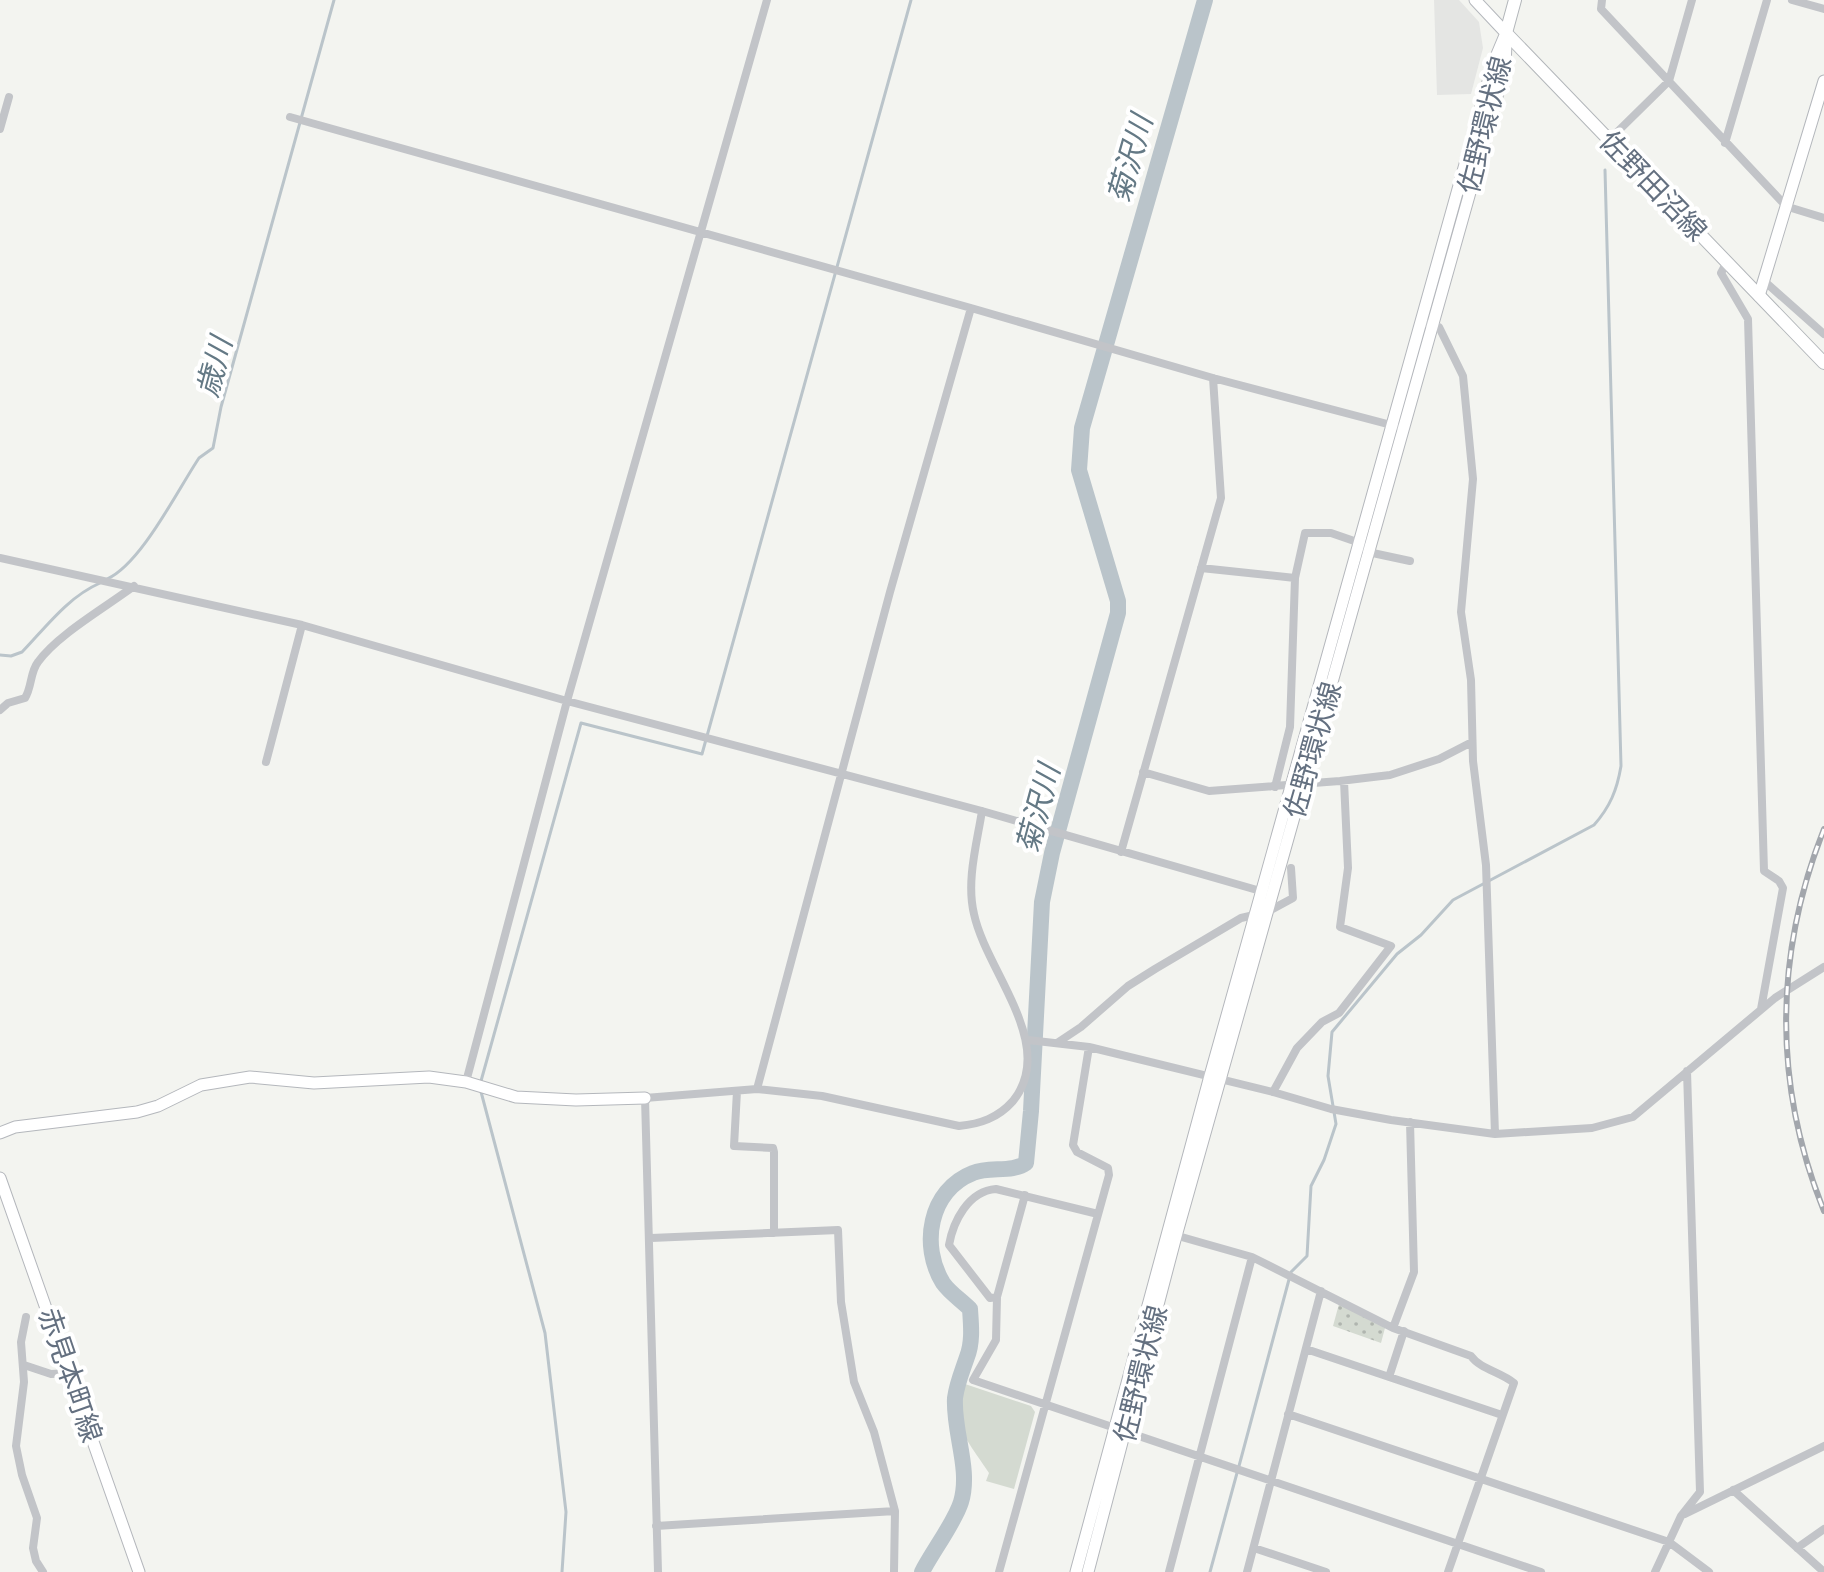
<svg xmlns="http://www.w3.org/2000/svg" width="1824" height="1572" viewBox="0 0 1824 1572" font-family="Helvetica,'Noto Sans JP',sans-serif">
	<defs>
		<pattern id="grass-dots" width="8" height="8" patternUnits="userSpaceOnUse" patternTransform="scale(2)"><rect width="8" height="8" fill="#d4dad1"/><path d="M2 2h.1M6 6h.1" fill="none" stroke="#b0b5af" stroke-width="1.8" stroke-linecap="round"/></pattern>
	</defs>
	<rect width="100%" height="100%" fill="#f3f4f0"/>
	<path fill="#e4e5e3" d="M1434,0h25l20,22 4,26 -12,46 -34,1z"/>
	<path fill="url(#grass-dots)" d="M1339,1304l46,24 -4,15 -48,-17z"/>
	<path fill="#d4dad1" d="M962,1383l69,23 4,6 -21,77 -28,-8 3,-8c-23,-35 -38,-46 -27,-90z"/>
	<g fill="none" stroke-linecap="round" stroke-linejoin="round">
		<path stroke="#bac4ca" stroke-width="3" d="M107,579c34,-15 70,-88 92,-121l14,-10 8,-41 113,-407
			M0,655l11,1 11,-4c24,-25 46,-55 78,-69
			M481,1081l100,-358 121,31 209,-754
			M480,1088l65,245 21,179 -4,60
			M1239,1466l52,-194 16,-16 4,-70 13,-26 12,-36 -8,-48 4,-44 65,-78 24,-19 32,-35 141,-75c16,-18 23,-35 27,-59l-16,-596
			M1210,1572l27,-99"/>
		<path stroke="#bac4ca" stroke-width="16" d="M922,1572c10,-20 33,-50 39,-70 10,-33 -8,-70 -6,-104 2,-15 7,-26 12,-41 6,-15 4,-33 3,-48 -9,-9 -20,-16 -27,-26 -23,-37 -14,-93 30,-110 16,-7 39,0 53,-10l5,-52 11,-209 10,-49 66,-240v-12l-39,-131 3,-42 123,-428"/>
		<g stroke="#b4b7bc" stroke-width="13">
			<path id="secondary" d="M1475,0l31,33
				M1759,296l65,-215
				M0,1133l15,-6 122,-15 21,-6 43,-21 49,-8 64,6 115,-6 37,5 50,15 60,3 69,-2
				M0,1178l139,394
				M1076,1572l134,-496 283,-1012 13,-31
				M1088,1572l88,-336 329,-1168 1,-26"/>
		</g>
		<g stroke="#b2b6ba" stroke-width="14">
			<path id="primary" d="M1515,0l-9,33 318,330"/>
		</g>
		<path stroke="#c2c4c8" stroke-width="8" d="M1602,0l-1,9 185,197
			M1792,0l32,9
			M290,117l681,191 242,70 182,48
			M0,129l9,-32
			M1608,141l61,-60 23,-81
			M1725,143l42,-143
			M1785,206l39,12
			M1727,262l-6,11 27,46 16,552 15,10 4,7 -22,121
			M1763,280l61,54
			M1421,322l18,5 24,49 10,103 -12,133 10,68 2,81 13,104 9,269
			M0,558l302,67 265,76 415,110 282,81
			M1201,568l94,10
			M0,710l8,-7 17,-5c7,-11 5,-26 13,-36 19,-27 68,-55 96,-76
			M266,762l36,-137
			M1143,772l66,19 131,-10 50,-6 49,-16 33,-17
			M1275,787l15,-60 5,-149 10,-45h26l29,10 8,9 42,9
			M1121,852l100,-354 -8,-120
			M1028,1040l61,7 184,45 58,17 60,11 104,14 97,-6 41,-11 142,-119 49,-31
			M1057,1043l24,-16 47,-41 27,-17 86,-51 26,-6 26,-14 -2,-30
			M466,1082l101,-381 200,-701
			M757,1089l133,-497 81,-284
			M737,1091l-3,55 39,2 1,4v81
			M1273,1092l24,-44 25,-26 17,-9 52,-67 -51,-19 8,-59 -4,-87
			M1025,1195l-28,102 -1,43 -23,40 568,192
			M1171,1234l81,23 141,71 78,28c9,13 30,16 43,27l-66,189
			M651,1238l187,-8 3,72 13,80 20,50 21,79 -1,61
			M997,1297l-7,1 -41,-53c4,-23 19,-54 47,-56l102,25
			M26,1317l-5,25 3,40 -8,64 6,29 15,43 -4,30 3,13 7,11
			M1393,1328l21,-56 -4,-150
			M1306,1349l196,66
			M24,1365l27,9 18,-1
			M1389,1377l15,-46
			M1288,1414l381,128 40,30
			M1733,1490l91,82
			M1685,1514l139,-68
			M656,1526l239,-15
			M1254,1548l72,24
			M1797,1548l27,-19
			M658,1572l-13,-474 112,-9 65,7 137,30c21,-2 39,-8 54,-25 45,-56 -27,-130 -39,-187 -8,-33 3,-71 8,-103
			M999,1572l110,-397 -1,-7 -31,-16 -4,-7 16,-98
			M1169,1572l83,-315
			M1247,1572l74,-281
			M1655,1572l26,-56 19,-24 -13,-421"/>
		<use href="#secondary" stroke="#fff" stroke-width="11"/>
		<use href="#primary" stroke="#fff" stroke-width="12"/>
		<g stroke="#a2a6ac" stroke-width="6">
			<path id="rail" d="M1824,829c-50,126 -51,256 0,382"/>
		</g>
		<use href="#rail" stroke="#fff" stroke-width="3" stroke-dasharray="9" stroke-linecap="butt"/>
	</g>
	<g text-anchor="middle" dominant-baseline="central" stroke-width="8" stroke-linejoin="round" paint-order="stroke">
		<g font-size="28" fill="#647080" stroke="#fff">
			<text transform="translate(1485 125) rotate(-76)">佐野環状線</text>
			<text transform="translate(1653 186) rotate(46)">佐野田沼線</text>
			<text transform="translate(1313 750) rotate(-74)">佐野環状線</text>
			<text transform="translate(1141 1374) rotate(-76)">佐野環状線</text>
			<text transform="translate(70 1375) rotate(71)">赤見本町線</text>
		</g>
		<g font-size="30" font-style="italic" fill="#647985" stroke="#fff">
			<text transform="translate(1130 159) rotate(-74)">菊沢川</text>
			<text transform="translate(214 367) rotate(-75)">歳川</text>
			<text transform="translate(1038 809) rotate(-75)">菊沢川</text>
		</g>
	</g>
</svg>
